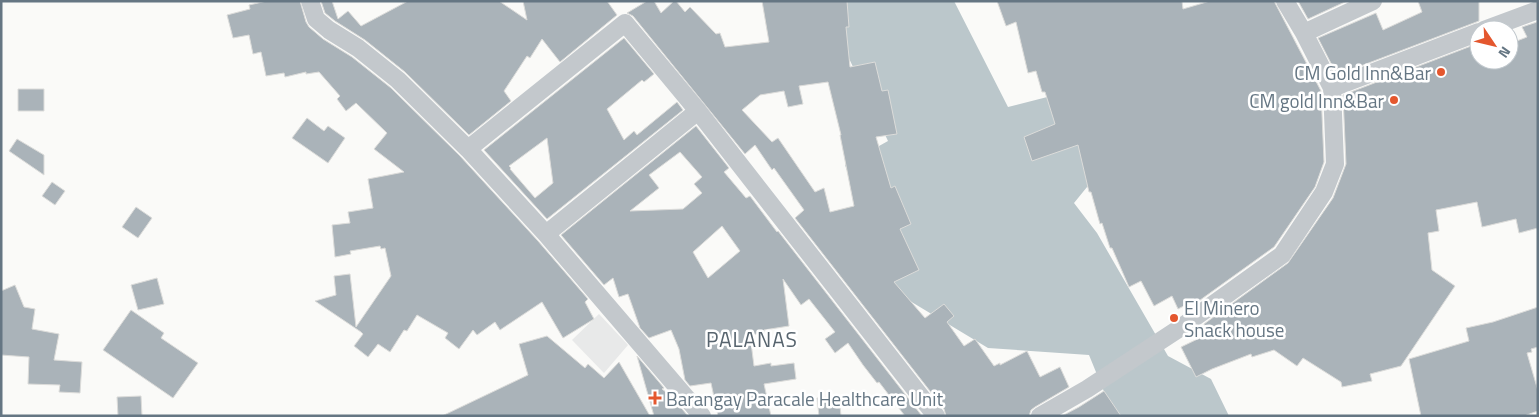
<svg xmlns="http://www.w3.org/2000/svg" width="1539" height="417" viewBox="0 0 1539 417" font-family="'Titillium Web',sans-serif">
	<rect width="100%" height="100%" fill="#fafaf8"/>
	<path fill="#e8e9e9" d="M599,314l29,31 -24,28 -32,-33z"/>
	<path fill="#bbc7cb" d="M829,1h125l54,106 51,-13 37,82 -22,27 23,30 71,123 43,23 18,37h-115l-25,-61 -101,-7 -98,-59 -45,-124 43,-24 -51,-108z"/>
	<path fill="#aab3b9" stroke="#dcdcda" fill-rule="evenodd" d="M267,1h33l6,21 3,5 14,12 29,18 39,31 69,68 78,85 50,58 -3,3 9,17 -31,19 -21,-36 -42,28 -5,-8 -18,13 -4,-5 -14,19 -14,-11 3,-5 -31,-18 -10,16 -3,-1 -14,22 -12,-8 -10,13 -14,-11 9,-12 -2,-2 -46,-31 21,-6 -2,-19 16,-2 6,53 35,-51 -6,-28 -4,1 -1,-3 -30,5 1,3 -16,3 -3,-32 18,-2 -2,-11 25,-4 -5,-29 36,-7 -30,-23 13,-16 -31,-30 -10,8 -9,-12 3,-3 -21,-24 -13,2v-2l-21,5 -1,-4 -18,3 -5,-24 -8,2 -4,-19 -16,3 -6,-23 23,-6 -1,-4z
		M321,1h11l6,18 10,-8 13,15 47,-25h91l28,19 -4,-19h84l10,14 -57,47 -18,-23 -12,19 -3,-2 -23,35 7,10 -42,34 -64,-63 -40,-32 -30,-19 -10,-8z
		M647,1h7l7,12 13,-12h2l9,11 5,-5 26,27 4,-1 5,14 44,-5 -7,-41h85l2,26h-3l4,40 25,-5 7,29 6,-1 9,44 -21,3 15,51 4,-2 16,38 -11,5 19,41 -25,12 31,36 19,-14 10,12 -7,6 17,24 11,-7 19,27 6,-3v2l27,-14 13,26 20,-10 9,20 -34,20 -4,3 -2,6h-83l-2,-7 -149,-191 9,-8 -30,-42 -2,2 -17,-25 -10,9 -112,-138 -6,-3zM828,82l13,53h-1l14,71 -24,6 -6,-24 -9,4 -37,-54 -6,4 -30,-32 18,-15 24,-4 4,16 15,-3 -4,-18z
		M997,1h185l1,8 27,-8h64l47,90 3,71 -9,25 -41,60 -78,56 -1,-3 -17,9 -6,-13 -18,10 -13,-25 -12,6 -17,-39h-2l-8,-25 -2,1 -9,-32h-2l-11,-47 -46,16 -8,-24 31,-13 -10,-32h-3l-6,-21 -8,2 -12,-51 -10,4z
		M1298,1h49l-39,18z
		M1418,1h61v20l-142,54 -19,-37 58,-25 7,17 39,-18z
		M1537,22l1,206 -19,5 -3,-14 -34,8 -5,-25 -41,8 3,21 -11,2 4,37 23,16 -54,80 -31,8 2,7 -30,6 -1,-5 -38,-24 -6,8 -23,-16 -22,7 -1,-3 -39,15 -16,8 -15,-30 27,-13 -4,-10 84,-61 45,-65 13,-34 -3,-69 136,-52v17h30v-16l18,-7 -5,-10z
		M624,38l30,36 -10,8 -2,-2 -35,29 17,31 10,-9 3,4 40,-33 6,8 -136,109 -63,-69zM547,138l6,45 -18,15 -25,-29 1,-1 -2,-2z
		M18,89h26v22h-26z
		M307,118l17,13 4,-5 17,12 -17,25 -36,-25z
		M696,126l33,42 -5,4 22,26 4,-2 27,36 1,-1 144,185h-17l-26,-34 -2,1 -14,-18 -15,-22 -13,10 -10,-14 10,-7 -26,-33 -8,6 -18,-26 6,47 -25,4v3l-14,2 4,31 17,-3v3l23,-3 2,16 -32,5 7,32h-53l-7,-33 -21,3 -5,-6 -6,-31 -8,-19 -22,8 -9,-10 -12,-34 -9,3 -6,-19 -9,7 -43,-50zM680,152l22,25 -8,7 8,9 -19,16 -53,2 29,-23 -10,-13zM722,226l18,25 -32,27 -15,-26z
		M17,139l27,16v20l-35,-24z
		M52,182l13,9 -10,14 -13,-9z
		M136,207l16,11 -14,20 -16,-11z
		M157,278l7,26 -26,6 -7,-25z
		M15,285l9,22 11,2 -3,20 27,5 -5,26 28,2 -2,31 -21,-1 1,-7 -32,-1 1,-27 -28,-2v-64z
		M1538,307v40l-7,2 1,3 -5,1 11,38v20l-14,5h-103l-12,-57 60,-18 -3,-13 27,-6z
		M131,310l33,23 -3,5 37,25 -25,35 -70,-48z
		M547,336l38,32 3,-4 16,14 15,-16 31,54h-208l86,-41 -9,-31z
		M637,356l27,32 -2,1 9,7 17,20h-34z
		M1104,391l17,25h-59l17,-9z
		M141,396l1,20h-24l-1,-19z
		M839,396l2,20h-22l-2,-18z"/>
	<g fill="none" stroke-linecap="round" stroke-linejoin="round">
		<path stroke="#c3c8cc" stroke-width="18" d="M310,1l6,18 13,11 29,18 40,32 70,69 78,85 156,182
			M1484,30l54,-20
			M1304,33l69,-32
			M1332,88l147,-56
			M468,149l157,-126 73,88
			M546,234l152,-123 238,305
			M1040,416l47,-27 93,-61 102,-73 42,-63 11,-28 -3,-76 -28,-55 -19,-32"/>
	</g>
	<g fill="#e4572e" stroke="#fff" stroke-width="2">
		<circle cx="1441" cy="72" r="5"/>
		<circle cx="1394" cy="100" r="5"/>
		<circle cx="1174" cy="318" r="5"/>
		<path d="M652.5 390.5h5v5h5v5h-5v5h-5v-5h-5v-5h5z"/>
	</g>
	<g text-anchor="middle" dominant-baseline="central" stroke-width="5" stroke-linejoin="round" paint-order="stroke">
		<g font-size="19" fill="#657683" stroke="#fff" text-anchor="end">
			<text x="1431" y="72">CM Gold Inn&amp;Bar</text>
			<text x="1384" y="100">CM gold Inn&amp;Bar</text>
			<text x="1184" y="307" text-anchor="start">El Minero<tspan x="1184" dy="22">Snack house</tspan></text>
			<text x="666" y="398" text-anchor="start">Barangay Paracale Healthcare Unit</text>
		</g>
		<g font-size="21" letter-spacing="1" fill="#57646e" stroke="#fff">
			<text x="752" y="339">PALANAS</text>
		</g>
	</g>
	<rect width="1539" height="417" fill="none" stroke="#657683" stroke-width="5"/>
	<g transform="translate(1494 45) rotate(125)"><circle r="24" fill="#ffffff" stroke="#c1c8cd"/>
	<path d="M0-4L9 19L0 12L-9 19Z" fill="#e4572e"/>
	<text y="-8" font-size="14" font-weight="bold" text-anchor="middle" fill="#657683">N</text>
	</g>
</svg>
